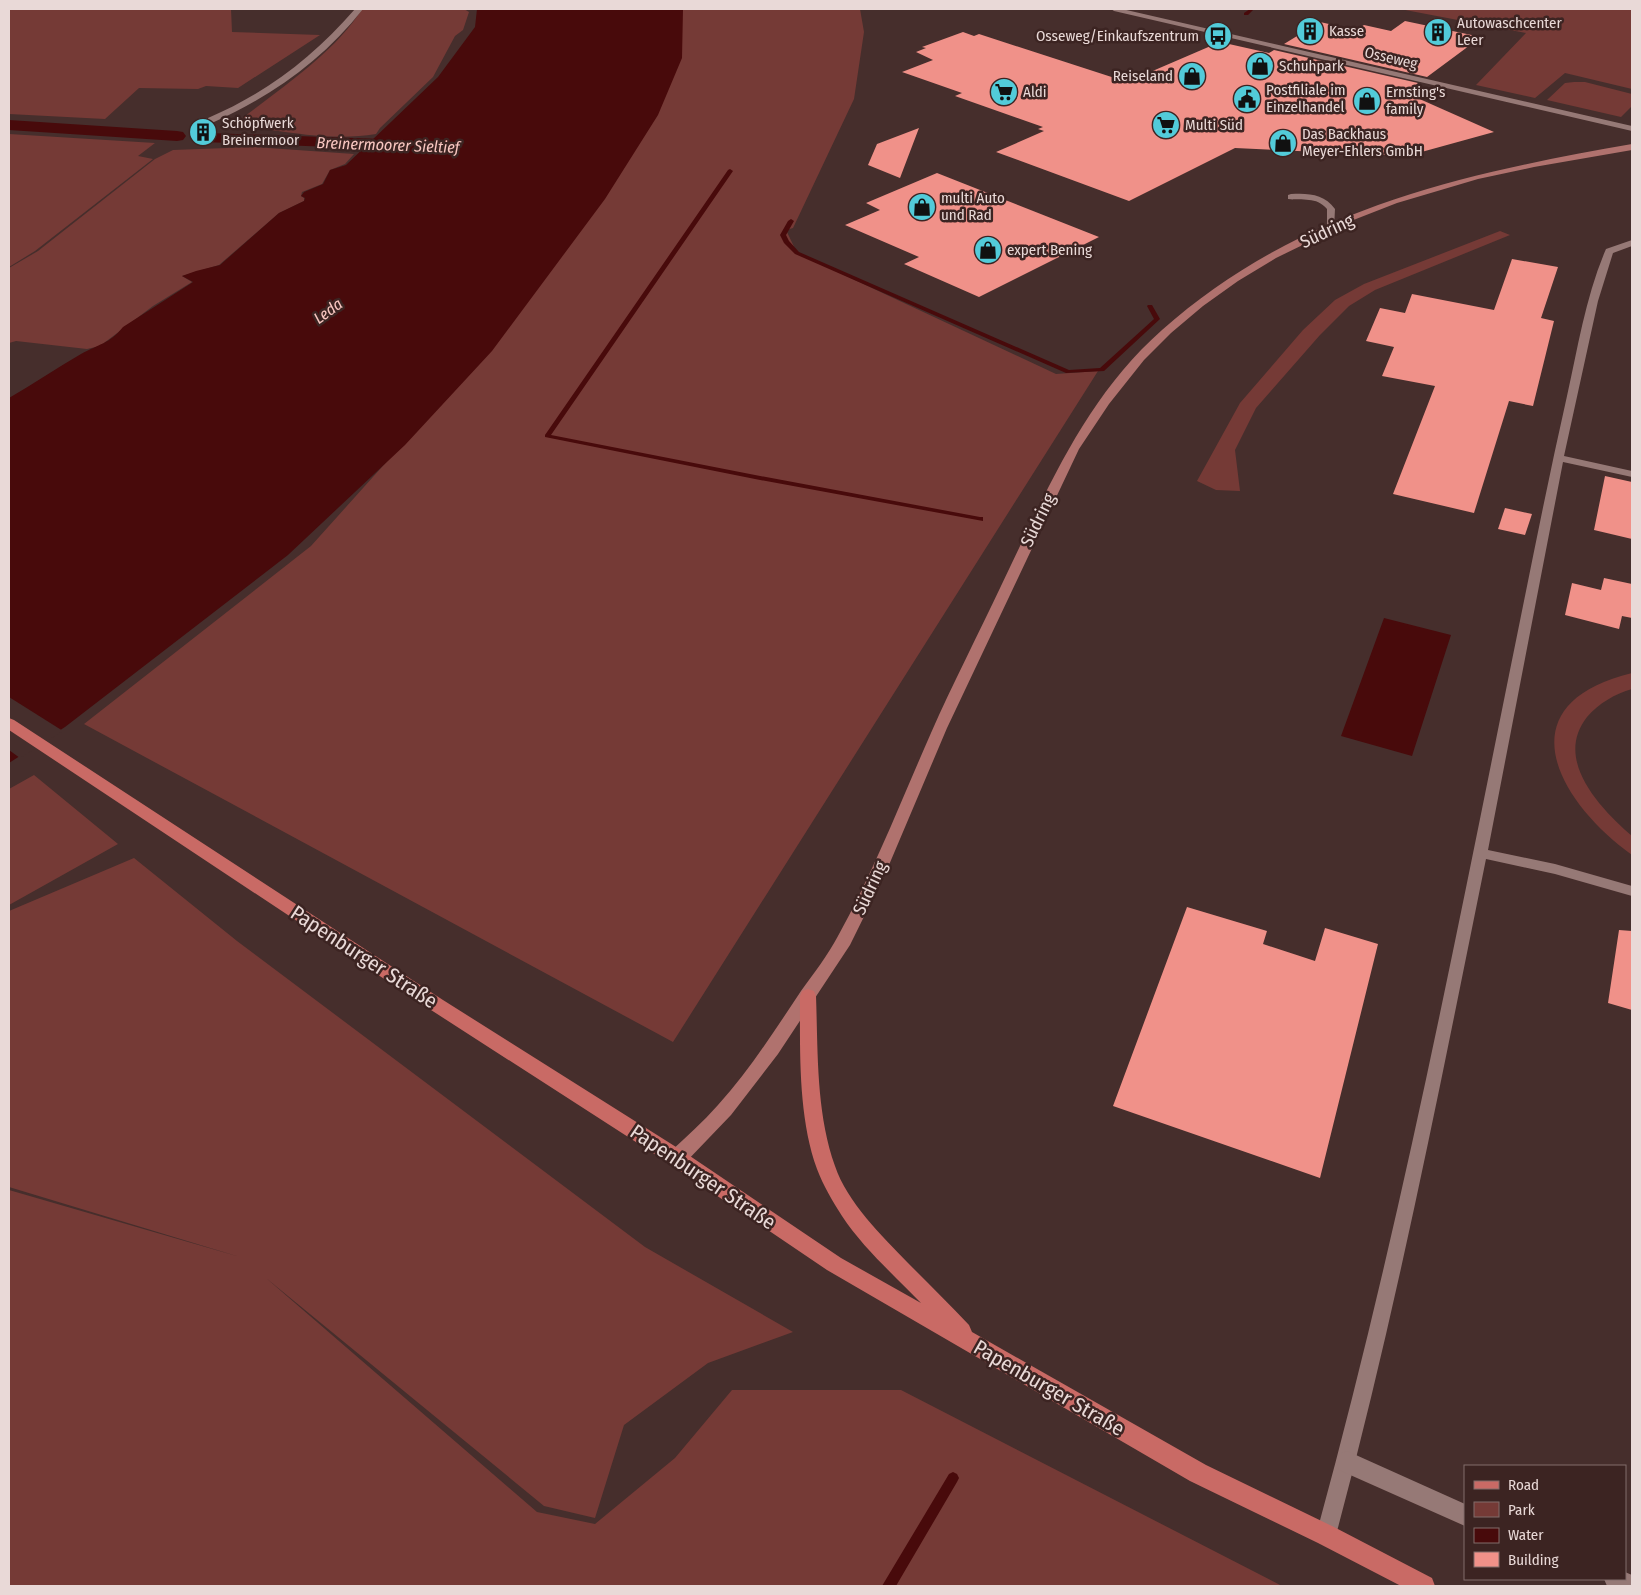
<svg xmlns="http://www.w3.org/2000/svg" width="1641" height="1595" viewBox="0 0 1641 1595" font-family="'Fira Sans Condensed',sans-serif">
	<rect width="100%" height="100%" fill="#462e2c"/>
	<path fill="#753a36" d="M9,9h222l1,23 88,3 -82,53 -32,-2 -8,3 -59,-1 -34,31 -96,-5z
		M362,9h102l5,3 -6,18 -8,6 -22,41 -53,51 -4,6c-35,6 -70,1 -105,-4 -12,-1 -25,0 -35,-7 42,-33 99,-70 126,-114z
		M672,9h188l4,23 -10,67 -61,129 -7,2 11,23 259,121 42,-3 -425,671 -589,-318 227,-178 149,-166z
		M1400,9h232v80l-67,-16 -30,25 -59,-13 50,-52z
		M1574,82h11l47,12v12l-11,11 -74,-17 18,-17z
		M9,134l146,9 -17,13 15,3 -118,92 -26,16z
		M254,147l100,7 -9,10 -15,6 -8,14 -20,8 -1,4 3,2v3l-25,12 -60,52 -37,11 10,6 -39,24 -53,40 -13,3 -71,-8 -7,2v-75l29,-17 117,-92 18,-9z
		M1500,231l10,4 -135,55 -26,16 -29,29 -64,73 -21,42 5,41 -24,-1 -19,-9 43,-78 63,-73 32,-30 29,-16z
		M1632,673v16c-17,5 -33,14 -45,28 -34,43 14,92 45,119v19c-76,-55 -128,-151 0,-182z
		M34,775l84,69 -109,61v-116z
		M134,858l103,83 408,306 148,85 -85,31 -84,62 -29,93 -51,-12 -278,-228 271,234 58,12 80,-66 57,-68h169l381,196h-1273v-396l231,67 -231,-70v-276z"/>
	<path fill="#480a0b" d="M477,9h206l-1,49 -24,57 -53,84 -113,152 -87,94 -117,110 -223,172 -56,36v-365c24,-14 48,-30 72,-44 18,-10 28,-10 42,-27l70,-45 -11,-6 14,-5 24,-6 59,-52 25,-12 1,-3 -4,-2 3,-4 19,-8 7,-14 16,-5 92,-88 37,-50z
		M1384,618l67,17 -39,121 -71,-20z"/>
	<path fill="#462e2c" d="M9,697l54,34 -43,27 -11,-8z"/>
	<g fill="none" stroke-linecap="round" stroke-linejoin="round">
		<path fill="#480a0b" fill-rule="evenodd" d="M1250,9h4l-6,6h-4v-2z
			M730,169l3,2 -182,264 204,40 225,42h3v4l-228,-42 -210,-42v-2l183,-265z
			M791,219l3,2 -8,14 3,6 10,11 270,118 31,-2 54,-49 -7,-13 1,-1h4l8,14 -56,52 -38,2 -271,-119 -11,-11 -4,-8 8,-14z
			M953,1472l4,2 2,4 -2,4 -61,104h-14l67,-112z"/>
		<path fill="#480a0b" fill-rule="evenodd" d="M9,120l168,11 6,1 3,4 -3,4 -6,1 -168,-11z
			M209,133l201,7 6,1 3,4 -3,4 -6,1 -207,-8 -3,-4 3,-4z"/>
	</g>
	<path fill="#f09189" d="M1405,21l76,16 -54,40 -143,-33 36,-22 36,8 8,-5 27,6z
		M963,32l11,4 5,-2 148,48 93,-40 49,11 5,-3 144,33 -12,10 88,39 -87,24 -172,-8 -106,53 -133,-49 48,-21 -6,-2 5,-2 -88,-31 7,-3 -60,-21 31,-12 -17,-8 10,-4 -4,-1z
		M919,128l-19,50 -32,-13 9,-21z
		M937,173l162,64 -120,60 -75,-33 15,-7 -74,-32 35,-15 -14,-7z
		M1512,259l46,8 -17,51 13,3 -21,85 -24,-5 -35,112 -81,-19 42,-108 -53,-10 12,-29 -28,-6 14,-33 25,5 7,-19 82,16z
		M1605,476l27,6v57l-38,-9z
		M1505,508l27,6 -7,21 -27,-6z
		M1604,578l28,6v34l-10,-2 -3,13 -54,-14 7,-32 29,7z
		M1187,907l80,24 -4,13 52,17 10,-33 53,16 -58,234 -207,-72z
		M1619,930l13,1v79l-24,-7z"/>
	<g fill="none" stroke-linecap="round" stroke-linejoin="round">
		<path fill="#967976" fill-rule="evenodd" d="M1291,194c18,-1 33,0 44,15l-1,20 -7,-2v-18c-11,-13 -24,-8 -39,-10v-4z
			M1632,240v6l-19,7 -15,48 -34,155 68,15v6l-69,-15 -75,388 67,14 77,22v10l-77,-22 -69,-15c-46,227 -90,453 -150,676l-3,7 -7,3 -7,-3 -3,-7c78,-283 135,-572 193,-860 19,-93 37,-186 58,-279 11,-49 19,-101 39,-147z"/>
		<path fill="#967976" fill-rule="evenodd" d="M355,9h8c-40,51 -91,87 -149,113h-6v-4c59,-25 105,-61 147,-109z
			M1111,9h11l510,117v5l-518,-120z
			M1347,1451l118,53v22l-126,-56 -3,-8 3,-8z
			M1625,1572l7,3v11h-25l-3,-7h21z"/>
		<path fill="#b0726e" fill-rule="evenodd" d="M1632,144v6l-98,17 -56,12 -81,24 -41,16 -80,39 -38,23 -35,25 -32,27 -27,27 -35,44 -30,45 -132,279 -61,144 -36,73 -72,109 -47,61 -47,49 -7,2 -7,-2 -2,-6 2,-6c16,-15 33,-30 48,-47 31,-34 57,-75 83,-114 13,-18 27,-36 37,-55 36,-65 63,-135 93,-203 22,-50 47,-98 70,-147 45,-93 82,-186 161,-256 135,-120 298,-156 470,-186z"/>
		<path fill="#c96a65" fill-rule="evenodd" d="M9,718l5,2 429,280 241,152 157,106 80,45c-26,-27 -58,-55 -79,-87 -9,-14 -19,-31 -25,-47 -19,-52 -17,-118 -17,-173l2,-5 6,-2 6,2 2,5c2,56 0,116 19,170 12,36 47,70 73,97 20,20 41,41 61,62l3,7 234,133 128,62 98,51 3,8h-34l-83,-43 -128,-62 -363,-211 -157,-106 -239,-154 -422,-280z"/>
	</g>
	<defs>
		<g id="building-disc" transform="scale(1.4375)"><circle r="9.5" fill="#52cbd9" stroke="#3c2422"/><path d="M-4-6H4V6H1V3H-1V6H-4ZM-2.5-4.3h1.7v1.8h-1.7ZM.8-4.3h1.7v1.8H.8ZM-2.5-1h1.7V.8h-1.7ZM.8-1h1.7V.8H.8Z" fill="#111"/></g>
		<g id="bus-disc" transform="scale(1.4375)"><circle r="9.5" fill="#52cbd9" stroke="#3c2422"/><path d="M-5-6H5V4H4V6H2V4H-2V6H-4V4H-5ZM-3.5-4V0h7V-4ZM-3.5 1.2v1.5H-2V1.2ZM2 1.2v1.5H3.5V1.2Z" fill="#111"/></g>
		<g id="shop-disc" transform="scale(1.4375)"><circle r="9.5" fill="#52cbd9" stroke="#3c2422"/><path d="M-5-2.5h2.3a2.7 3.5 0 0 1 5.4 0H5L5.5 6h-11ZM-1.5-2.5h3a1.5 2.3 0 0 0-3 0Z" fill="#111"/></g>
		<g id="supermarket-disc" transform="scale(1.4375)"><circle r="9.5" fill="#52cbd9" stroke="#3c2422"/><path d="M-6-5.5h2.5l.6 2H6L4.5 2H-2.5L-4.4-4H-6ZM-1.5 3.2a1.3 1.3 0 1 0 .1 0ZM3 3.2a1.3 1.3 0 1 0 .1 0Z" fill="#111"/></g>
		<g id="civic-disc" transform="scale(1.4375)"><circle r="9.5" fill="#52cbd9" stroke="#3c2422"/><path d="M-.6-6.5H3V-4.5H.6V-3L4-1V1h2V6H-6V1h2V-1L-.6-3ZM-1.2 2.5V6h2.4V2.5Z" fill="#111"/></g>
	</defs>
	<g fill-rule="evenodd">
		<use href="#building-disc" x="1310" y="31"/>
		<use href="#building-disc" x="1438" y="32"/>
		<use href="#bus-disc" x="1218" y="36"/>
		<use href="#shop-disc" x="1260" y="66"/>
		<use href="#shop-disc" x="1192" y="76"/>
		<use href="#supermarket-disc" x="1004" y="92"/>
		<use href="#civic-disc" x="1247" y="99"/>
		<use href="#shop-disc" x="1367" y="101"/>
		<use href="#supermarket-disc" x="1166" y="125"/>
		<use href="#building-disc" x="203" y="132"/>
		<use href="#shop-disc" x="1283" y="143"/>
		<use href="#shop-disc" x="922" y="207"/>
		<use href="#shop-disc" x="988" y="250"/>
	</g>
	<g text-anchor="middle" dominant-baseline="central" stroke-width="5" stroke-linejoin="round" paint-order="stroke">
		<g font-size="15" fill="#e9d9d7" stroke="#3c2422" text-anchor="start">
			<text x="1457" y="23">Autowaschcenter<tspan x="1457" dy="17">Leer</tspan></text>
			<text x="1329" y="31">Kasse</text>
			<text x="1199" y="36" text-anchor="end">Osseweg/Einkaufszentrum</text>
			<text x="1279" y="66">Schuhpark</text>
			<text x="1173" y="76" text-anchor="end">Reiseland</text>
			<text x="1266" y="90">Postfiliale im<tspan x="1266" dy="17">Einzelhandel</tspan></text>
			<text x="1023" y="92">Aldi</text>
			<text x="1386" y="92">Ernsting's<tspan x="1386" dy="17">family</tspan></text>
			<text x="222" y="123">Schöpfwerk<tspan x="222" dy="17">Breinermoor</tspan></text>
			<text x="1185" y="125">Multi Süd</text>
			<text x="1302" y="134">Das Backhaus<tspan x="1302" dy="17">Meyer-Ehlers GmbH</tspan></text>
			<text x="941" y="198">multi Auto<tspan x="941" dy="17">und Rad</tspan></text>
			<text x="1007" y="250">expert Bening</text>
		</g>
		<g font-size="15" fill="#e9d9d7" stroke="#3c2422">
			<text transform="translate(1391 58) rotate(13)">Osseweg</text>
		</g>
		<g font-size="16" font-style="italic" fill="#f9c7c1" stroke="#3c2422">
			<text transform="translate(388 145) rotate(2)">Breinermoorer Sieltief</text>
			<text transform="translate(328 311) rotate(-36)">Leda</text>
		</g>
		<g font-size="18" fill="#e9d9d7" stroke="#3c2422">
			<text transform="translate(1327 231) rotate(-25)">Südring</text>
			<text transform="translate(1038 520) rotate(-64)">Südring</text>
			<text transform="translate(870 888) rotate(-65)">Südring</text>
		</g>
		<g font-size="21" fill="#e9d9d7" stroke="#3c2422">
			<text transform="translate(364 957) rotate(33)">Papenburger Straße</text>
			<text transform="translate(703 1177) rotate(34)">Papenburger Straße</text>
			<text transform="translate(1049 1388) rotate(30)">Papenburger Straße</text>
		</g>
	</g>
	<rect width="1641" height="1595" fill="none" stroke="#e9d9d7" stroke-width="20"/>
	<rect x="1464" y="1465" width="162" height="115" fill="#3c2422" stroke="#816c6a"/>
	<rect x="1474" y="1481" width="25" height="8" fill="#c96a65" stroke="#816c6a"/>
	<text x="1508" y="1490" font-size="15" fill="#e9d9d7">Road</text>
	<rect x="1474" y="1502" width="25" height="15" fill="#753a36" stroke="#816c6a"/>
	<text x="1508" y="1515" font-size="15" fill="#e9d9d7">Park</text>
	<rect x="1474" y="1528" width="25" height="15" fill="#480a0b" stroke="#816c6a"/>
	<text x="1508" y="1540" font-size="15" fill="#e9d9d7">Water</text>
	<rect x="1474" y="1552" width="25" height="15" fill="#f09189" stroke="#816c6a"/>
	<text x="1508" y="1565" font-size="15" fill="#e9d9d7">Building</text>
</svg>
